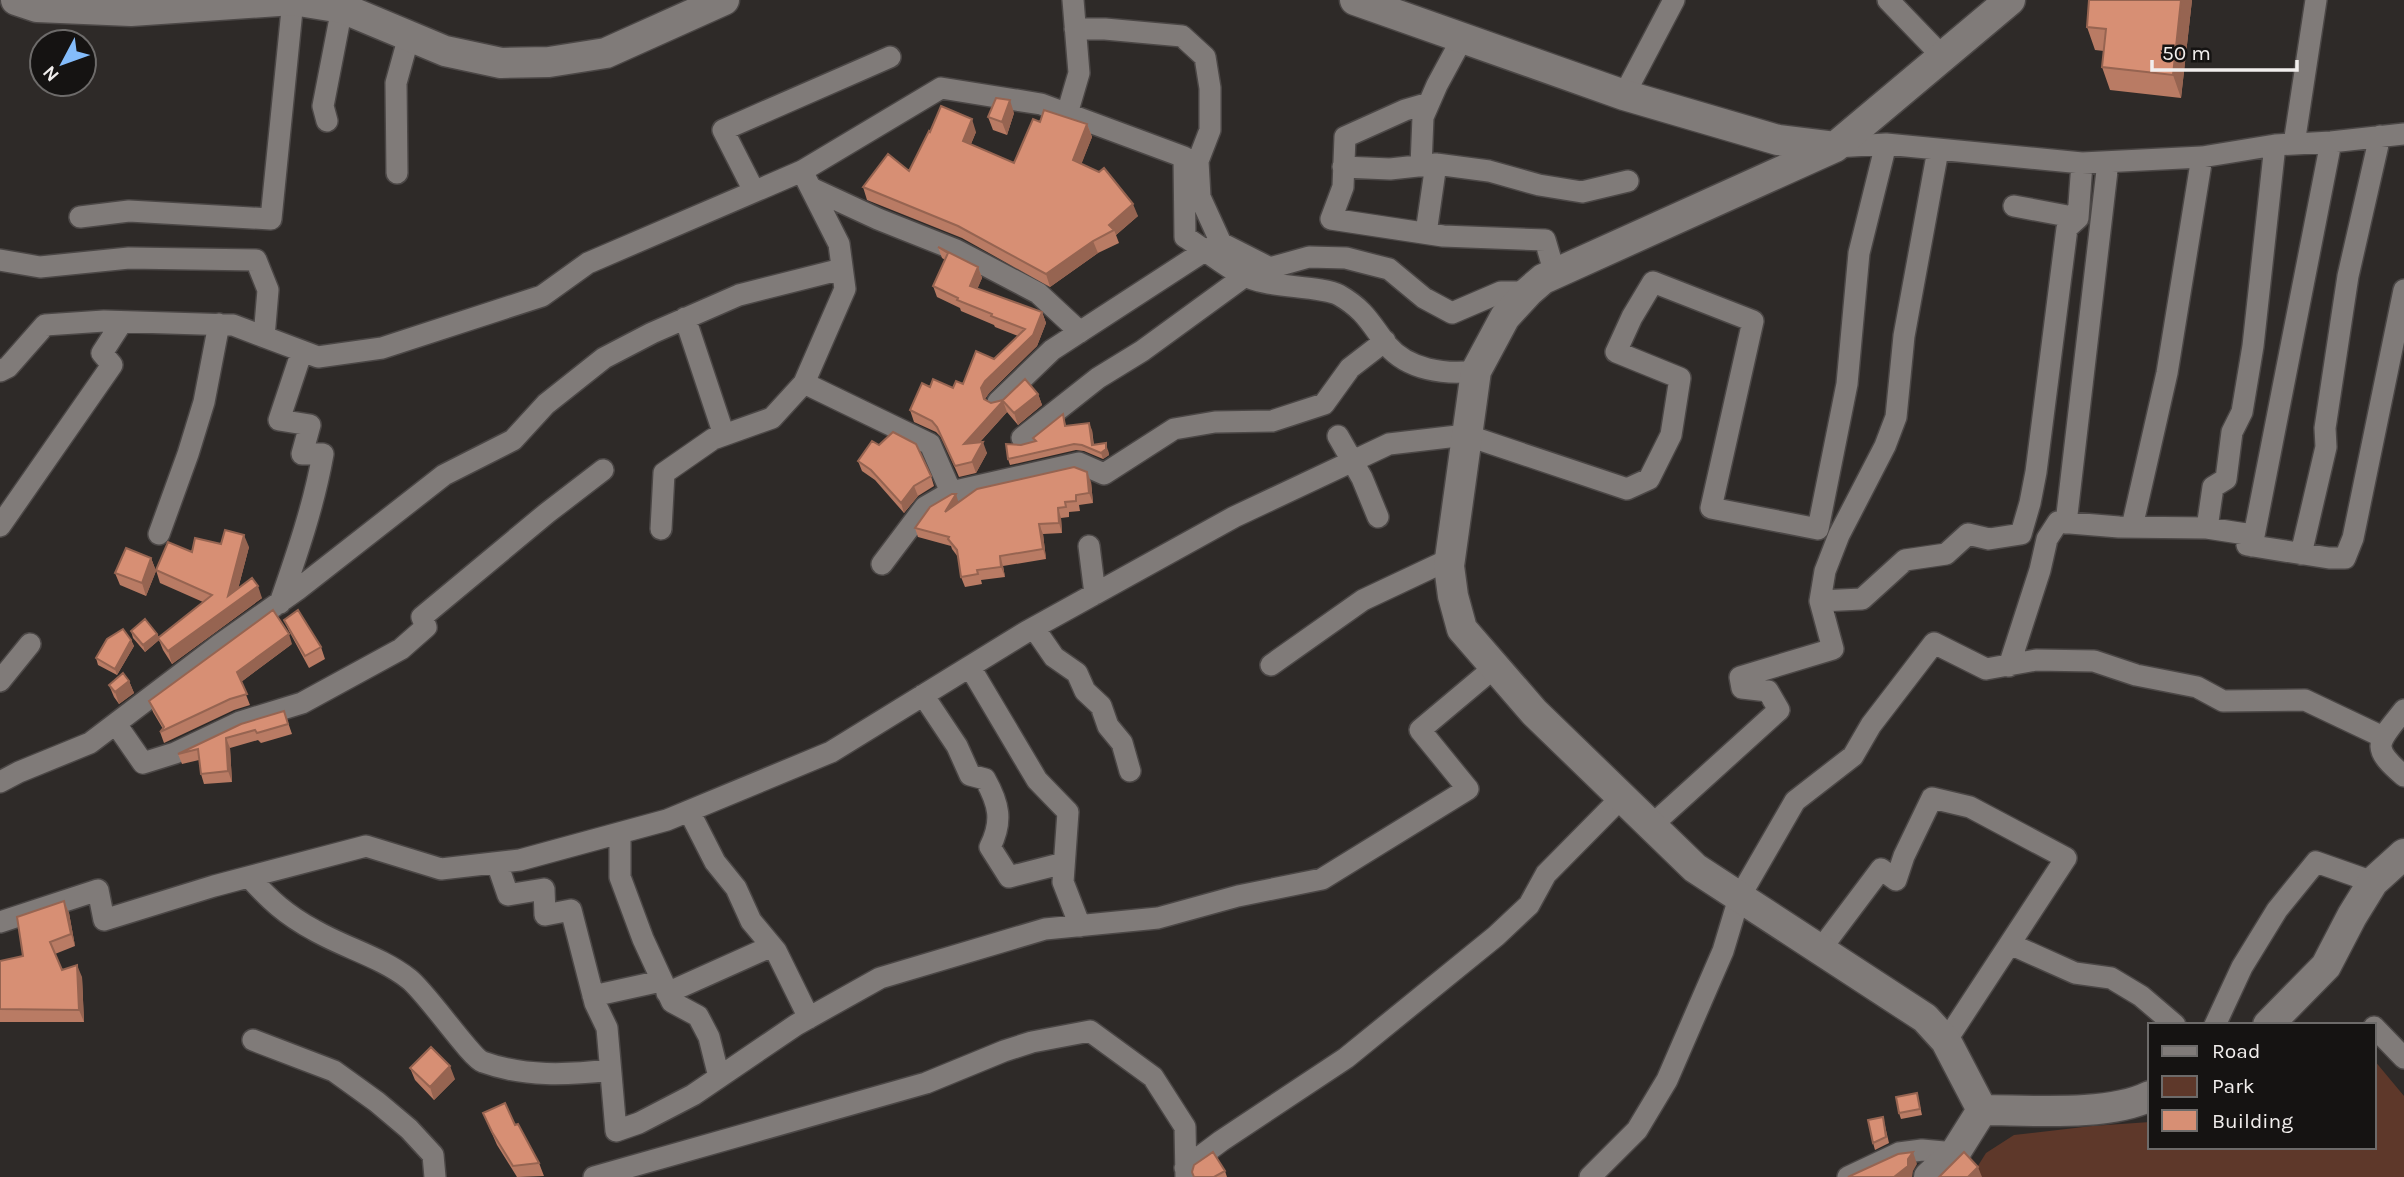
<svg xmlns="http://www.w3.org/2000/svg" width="2404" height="1177" viewBox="0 0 2404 1177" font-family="Karla,sans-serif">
	<rect width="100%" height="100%" fill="#2e2a28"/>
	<path fill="#5e382a" d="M2374,1060l30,36v81h-433l15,-24 28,-18 78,-9 58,-4v25h224z"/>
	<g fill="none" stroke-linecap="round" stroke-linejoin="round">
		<g stroke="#4b4746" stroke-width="24">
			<path id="street" d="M1888,0l55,57
				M1075,29h30l77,7 23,21 5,31v42l-12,31 2,36 21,46
				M1624,95l50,-95
				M1429,103l-24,7 -60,27 -2,50 -12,32 112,17 102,4 10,34
				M1067,114l12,-41 -6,-73
				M327,121l-4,-15 19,-98
				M2294,144l22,-144
				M1835,147l51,-3 196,19 120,-6 73,-12 56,-3 73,-8
				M1421,166l2,-49 14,-32 26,-48
				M1343,167l47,2 46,-5 53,7 50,14 43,7 46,-11
				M397,173l-1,-90 13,-47
				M811,188l67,31 78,31 82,43 42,39
				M754,191l-31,-61 167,-73
				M2014,206l64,12
				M80,217l49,-6 142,8 22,-219
				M1426,233l10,-69
				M0,260l40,7 89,-9 127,2 12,30 -4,47
				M685,318l39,117
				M0,371l8,-4 37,-42 59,-4 129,4 85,32 64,-9 160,-52 46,-33 214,-92 139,-83 100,16 143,53 1,80c23,14 47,37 74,44 20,6 65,6 80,14 26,15 31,28 48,50 21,25 58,30 89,26
				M804,383l126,61 21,48
				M998,402l54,-52 154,-100 15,-7 49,25 39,-11 37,1 43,11 35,29 28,15 49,-21h27
				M1338,436l24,42 16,39
				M1022,438l76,-60 44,-27 103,-75
				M2066,523l42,-361
				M0,526l112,-161 -10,-12 20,-31
				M2132,527l35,-154 35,-216
				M2207,528l6,-41 13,-8 6,-47 10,-20 11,-66 22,-201
				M661,529l3,-56 49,-34 59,-21 32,-35 41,-94 -6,-45 -37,-73
				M159,534l29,-80 16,-52 15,-78
				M1089,546l6,48
				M2252,546l79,-404
				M2301,554l25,-107 -1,-19 23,-152 32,-140
				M882,564l43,-57 26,-15 128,-29 25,11 70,-45 41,-7 57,-1 52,-17 26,-36 35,-27
				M1820,601l42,-2 43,-39 41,-6 22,-20 21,5 32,-5 9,-31 6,-31 31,-244 11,-10 4,-55
				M280,603c17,-49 34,-98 43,-149h-21l8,-29 -31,-5 23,-69
				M1034,628l20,29 23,16 8,18 16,15 7,20 14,17 8,28
				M1271,665l92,-65 87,-41
				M2009,666l31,-96 7,-31 11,-17 61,5 88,1 39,6 1,11 82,13h16l8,-20 51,-248
				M970,667l67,113 31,32 -5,70 17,44
				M0,681l30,-37
				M923,695l34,51 13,29 15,4c14,25 18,42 5,68l19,30 55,-14
				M2404,710c-26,33 -35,36 0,66
				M116,724l27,39 32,-10 65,-31 62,-19 99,-54 25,-22 -4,-10 125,-104 56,-43
				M0,782l19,-10 71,-29 129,-98 78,-55 147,-115 69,-35 33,-36 58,-46 48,-25 87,-38 103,-26
				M689,811l26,51 21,26 15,33 25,30 33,67
				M1651,826l128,-116 -11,-19 -26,-3 -2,-11 93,-28 -13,-48 5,-30 14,-36 46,-89 11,-29 8,-81 34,-186
				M620,833v44l23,62 29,63 26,14 11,21 10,40
				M497,863l11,32 36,-6 1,26 26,-5 24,93 12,25 9,103 23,-8 54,-28 103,-70 84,-47 165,-49 113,-11 80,-22 84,-17 146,-90 -48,-59 75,-63
				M249,877c21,23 37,38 65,53 31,18 67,27 95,49 18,14 62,79 74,83 41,15 85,13 127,8
				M0,922l98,-32 6,30 110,-34 152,-40 75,23 79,-9 147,-40 164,-68 195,-120 208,-115 155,-73 77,-9 161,54 22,-10 22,-44 9,-57 -64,-26 16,-35 21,-35 100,39 -42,187 107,21 29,-145 12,-131 27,-109
				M2010,944l65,29 36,5 30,18 34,29
				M1820,950l61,-81 15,11 8,-24 28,-58 38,9 96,51 -120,183
				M667,993l105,-47
				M593,996l68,-15
				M2215,1025l27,-58 35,-57 39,-48 57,20
				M2374,1027l30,31
				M253,1040l81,31 43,31 32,27 24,26 2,22
				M1185,1168l36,-27 125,-83 150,-122 33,-31 17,-31 76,-77
				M594,1177l332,-94 78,-32 28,-9 58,-11 63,46 32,50 1,50
				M1590,1177l47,-47 30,-50 56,-129 16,-53 56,-97 58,-45 18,-31 63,-82 52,26 50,-9 58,1 42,14 61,12 26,14 82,-1 78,37
				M1848,1177l51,-24 23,-3 33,3"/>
		</g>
		<g stroke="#4b4746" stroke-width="33">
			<path id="secondary" d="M16,0l21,7 94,4 162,-11 49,8 103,43 56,12 48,-1 57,-9 118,-53
				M1355,0l269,95 154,45 57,7
				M2268,1025l58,-59 26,-50 21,-34 31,-28
				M1982,1110l-36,-69 -21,-23 -230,-150 -161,-156 -72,-83 -9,-33 -4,-30 27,-195 29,-54 23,-25 15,-13 292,-132 175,-147
				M1982,1110c47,0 126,7 168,-14
				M1929,1177l26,-24 27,-43"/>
		</g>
		<use href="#street" stroke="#807b79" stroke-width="21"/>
		<use href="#secondary" stroke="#807b79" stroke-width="30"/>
	</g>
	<path fill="#b97b64" d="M2192,0l-11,98 -71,-8 -8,-23 2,-16 -9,-1 -8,-23z
		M1014,113l-7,22 -14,-5 -5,-13z
		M1040,122l47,2 5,13 -11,27 57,52 -22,19 3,8 -21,10 -48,34 -88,-49 -95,-38 -4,-13 46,-16 21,-39h46l-5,12 43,19z
		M938,247l40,20 4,11 -5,11 65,23 4,11 -9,23 -48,47 -4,6 6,4 47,-9 4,11 -24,20 -11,-13 -27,30 7,11 -11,20 -17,4 -17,-39 -6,-6 -22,-10 -4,-12 20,-23 23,1 10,-4 31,-25 24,-23 -23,-9 -1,-2 -33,-14 -1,-3 -23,-11 -4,-11 12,-26 -3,-2z
		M1063,414l3,12 26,4 2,15 14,5 1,5 -6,4 -19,-8 -8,-1 -66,15 -2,-6 13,-14 13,-3 -1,-4z
		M858,461l73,15 3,10 -16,10 -14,17 -29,-33 -13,-9z
		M1091,482l2,21 -14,2 1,6 -11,1v5l-8,1 1,15 -19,1 3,25 -43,7 2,11 -24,3 1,4 -17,3 -4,-10 -3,-20 -6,-8 -1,-3 -33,-9 -3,-9 44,-26z
		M221,544l28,3 -11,42 24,9 -90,66 -9,-14 -4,-10 -14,12 -12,-14 -2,-7 26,3 2,3 44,-35 -43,-19 -4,-13z
		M151,558l5,13 -10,25 -26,-11 -5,-12z
		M284,620l37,27 4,12 -16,9 -20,-37z
		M131,640l3,6 -17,29 -19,-10 -2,-7z
		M292,644l-51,38 9,23 -16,5 -70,33 -4,-11 3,-3 -10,-17 -4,-11z
		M129,681l5,12 -15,11 -5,-7 -5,-12z
		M284,711l8,23 -31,9 -3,-3 -28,8 2,34 -28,2 -3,-10 -2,-14 -17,4 -4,-10z
		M64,901l5,12 6,33 -20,8 7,16 20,7 2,45h-84v-61l23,-5z
		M410,1068l45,11 -21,21 -19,-20z
		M1917,1093l5,22 -21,4 -2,-6z
		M483,1113l32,12 24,38 5,13 -27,1 -20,-32z
		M1883,1117l6,26 -14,7 -2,-7z
		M1225,1171l2,6h-33z"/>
	<path fill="#966451" d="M2181,0h11l-11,98 -8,-23z
		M1010,100l4,13 -7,22 -5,-13z
		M972,119l4,13 -9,21 -4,-12z
		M1087,124l5,13 -14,36 -5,-13z
		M1133,204l5,12 -22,19 -2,-5 -5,-5z
		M1093,241l5,12 -48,34 -4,-13z
		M978,267l4,11 -8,19 -4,-11z
		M1042,312l4,11 -9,23 -48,47 -4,6 3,12 -7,-23 4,-7z
		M1038,394l4,11 -24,20 -4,-12z
		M1003,401l4,11 -39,43 -4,-11z
		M1089,423l3,7 2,21 -2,-6z
		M983,442l4,11 -11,20 -4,-11z
		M1106,443l3,12 -6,4 -2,-6z
		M1087,472l4,10 2,21 -4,-10z
		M914,486l4,10 -14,17 -3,-10z
		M956,494l3,10 -14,8z
		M1058,508l3,10 1,15 -3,-10z
		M1039,524l4,10 3,25 -3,-10z
		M244,535l5,12 -15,57 24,-18 4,12 -90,66 -4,-13 60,-55z
		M1000,556l3,10 2,11 -4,-10z
		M151,558l5,13 -10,25 -4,-13z
		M157,634l3,6 -2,-2 1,2 -14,12 -2,-7z
		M289,634l3,10 -51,38 -4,-10z
		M131,640l3,6 -17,29 -2,-6z
		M129,681l5,12 -15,11 -4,-12z
		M226,738l4,10 2,34 -4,-11z
		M64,901l5,12 6,33 -4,-12z
		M77,965l5,12 2,45 -5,-12z
		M450,1066l5,13 -21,21 -4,-13z
		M1913,1152l4,12 -4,7 -1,6h-18z
		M1978,1167l4,10h-14z"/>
	<path fill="#d78f74" stroke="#966451" stroke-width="2" d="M2089,0h92l-8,75 -71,-8 4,-38 -19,-2z
		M996,98l14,2 -8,22 -14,-5z
		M941,106l31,13 -9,22 51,22 19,-44 7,3 4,-12 43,14 -14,36 26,12 5,-4 29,36 -24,21 5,5 -21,11 -47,33 -88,-48 -95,-39 25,-33 21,17 20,-40 1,1z
		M938,247l40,20 -8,19 72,26 -9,23 -48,46 -4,7 3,11 7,4 12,-3 22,-21 13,15 -24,19 -11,-12 -39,43 19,-2 -11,20 -17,4 -18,-39 -5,-6 -22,-11 12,-27 8,4 3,-8 20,9 3,-7 7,3 13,-33 18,8 31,-30 -34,-13 1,-2 -35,-14 1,-2 -25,-12 15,-33z
		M1063,414l2,12 24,-3 3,22 14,-2v6l-5,4 -19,-8 -8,-1 -66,15 -2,-15 15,1 15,-4 -3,-3z
		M893,432l23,12 15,32 -17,10 -13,17 -30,-33 -13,-9 14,-20 7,4z
		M1074,467l13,5 2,21 -13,2v6l-11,1 1,5 -8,1 1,15 -20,1 4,25 -43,7 1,11 -24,3 1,4 -17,3 -4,-27 -9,-11 1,-2 -34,-9 15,-21 22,-13h4l-11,18 32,-23z
		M225,530l19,5 -16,61 24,-18 6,8 -90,65 -10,-13 54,-43 -56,-25 12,-28 24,10 3,-14 26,6z
		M126,548l25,10 -9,25 -27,-10z
		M273,610l16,24 -52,38 10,22 -17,5 -70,33 4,-5 -15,-26z
		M298,610l23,37 -16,9 -21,-36z
		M145,619l12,15 -14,11 -12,-14z
		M123,629l8,11 -16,29 -19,-11 11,-19z
		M123,673l6,8 -14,11 -6,-7z
		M284,711l4,13 -31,9 -2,-3 -29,8 2,33 -27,3 -3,-25 -20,5 63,-30z
		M64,901l7,33 -21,8 12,28 15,-5 2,45 -79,-1v-48l23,-5 -6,-39z
		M431,1047l19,19 -20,21 -20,-19z
		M1917,1093l3,16 -21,4 -3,-16z
		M505,1103l10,22 3,-1 21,39 -26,3 -21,-34 -9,-19z
		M1883,1117l3,20 -13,6 -5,-23z
		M1213,1152l12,19 -11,6h-20l-2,-5 2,-7z
		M1913,1152l-5,7v7l-14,11h-46l50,-23z
		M1964,1152l14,15 -10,10h-29z"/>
	<rect x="2148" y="1023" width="228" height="126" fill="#151312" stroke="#6d6b6a" stroke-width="2"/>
	<rect x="2162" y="1046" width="35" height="10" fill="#807b79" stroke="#6d6b6a" stroke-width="2"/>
	<text x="2212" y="1058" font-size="21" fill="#f1eeed">Road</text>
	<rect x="2162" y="1076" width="35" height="21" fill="#5e382a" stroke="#6d6b6a" stroke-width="2"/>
	<text x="2212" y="1093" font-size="21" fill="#f1eeed">Park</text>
	<rect x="2162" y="1110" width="35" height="21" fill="#d78f74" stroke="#6d6b6a" stroke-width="2"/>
	<text x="2212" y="1128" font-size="21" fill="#f1eeed">Building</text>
	<g transform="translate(63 63) rotate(229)"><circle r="33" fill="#151312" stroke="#6d6b6a" stroke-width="2"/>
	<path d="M0-5L12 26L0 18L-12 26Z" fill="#84bcfb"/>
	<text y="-10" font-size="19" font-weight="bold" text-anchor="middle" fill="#f1eeed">N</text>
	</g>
	<path d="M2152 60v10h145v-10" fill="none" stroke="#f1eeed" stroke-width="3.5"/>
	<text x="2162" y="60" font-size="21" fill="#f1eeed" stroke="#151312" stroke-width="5" paint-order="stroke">50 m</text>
</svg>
